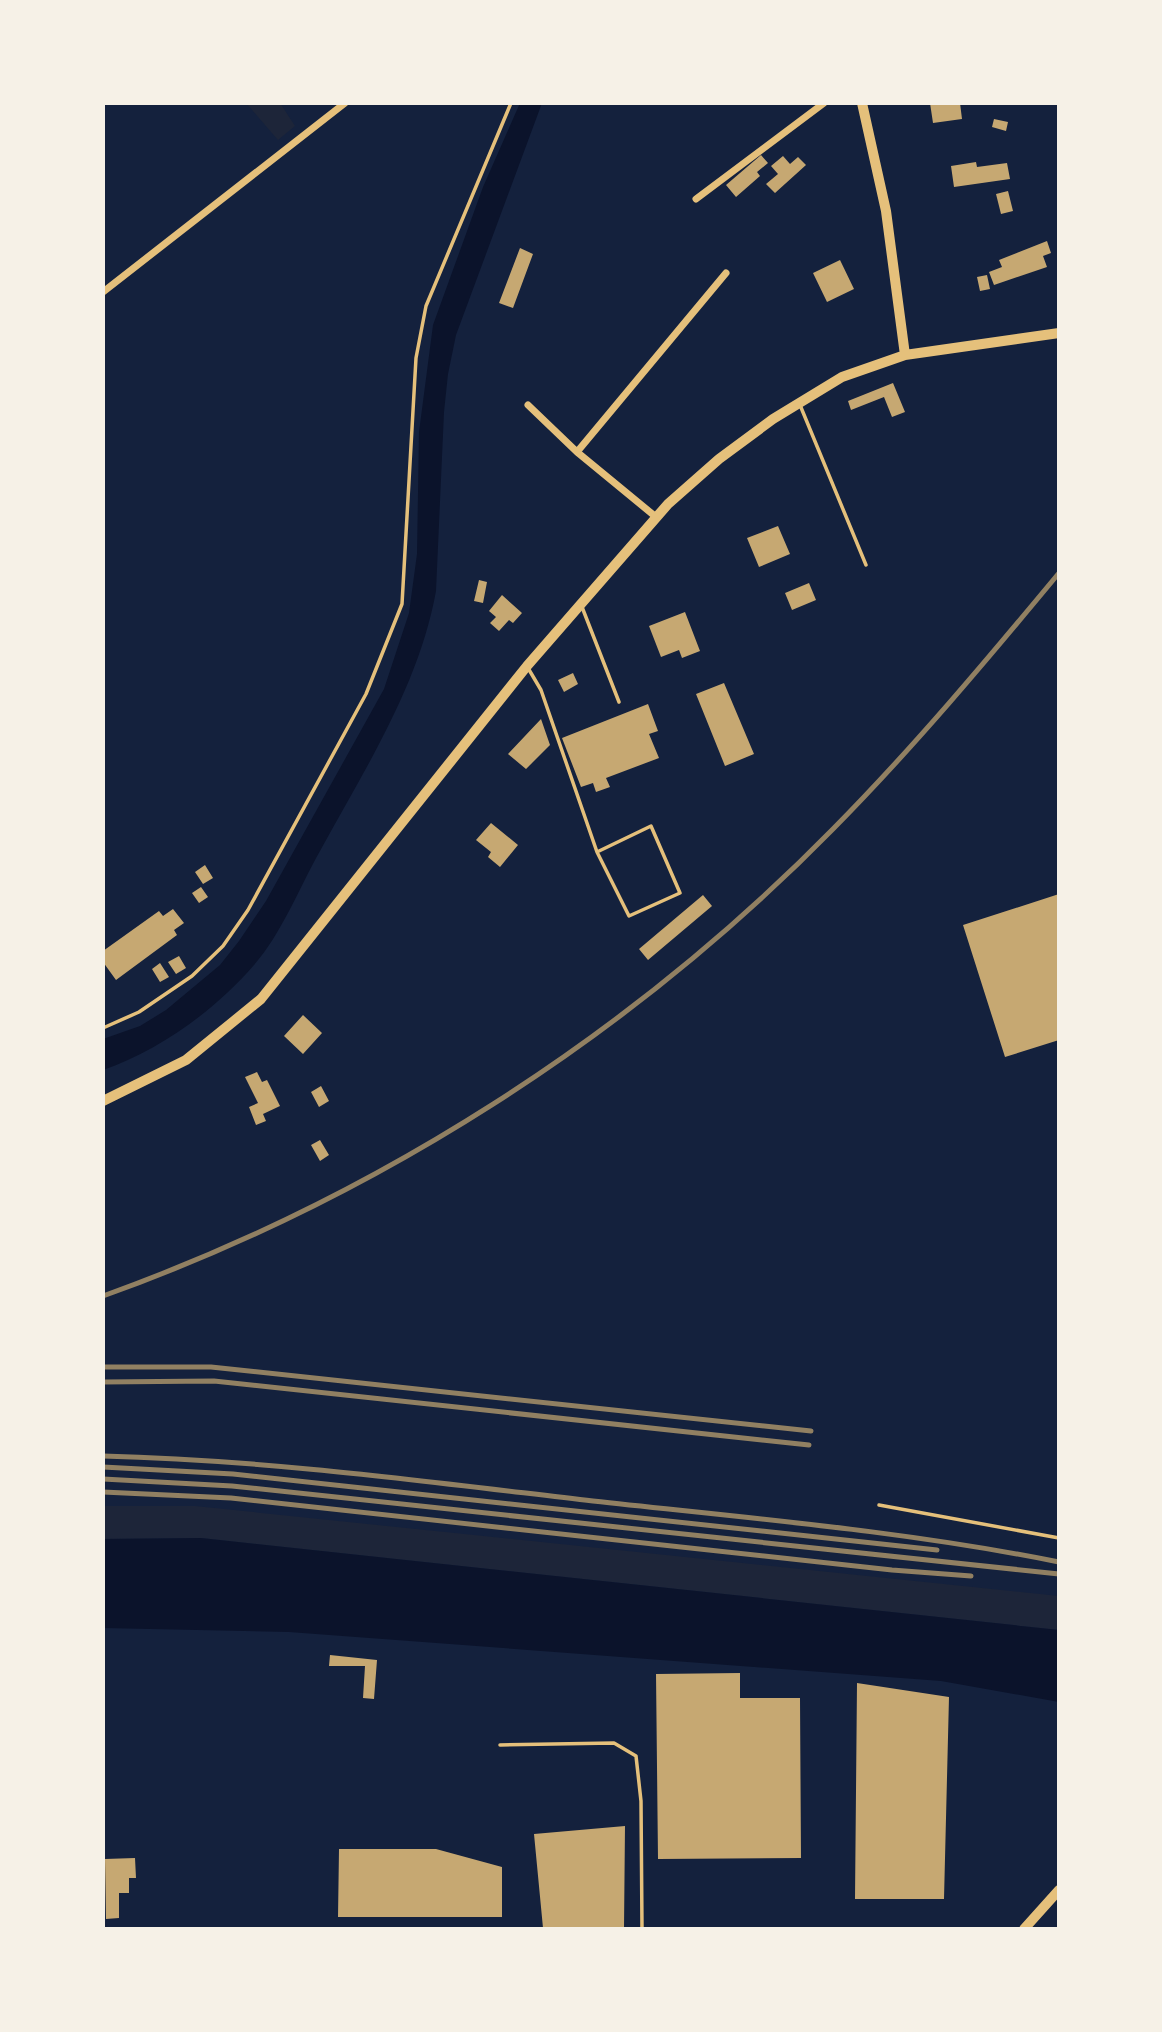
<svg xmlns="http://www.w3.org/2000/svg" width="1162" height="2032" viewBox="0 0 1162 2032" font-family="Ubuntu,sans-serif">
	<rect width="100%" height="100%" fill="#14213d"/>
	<path fill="#1d2539" d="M246,103h34l15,23 -17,14z
		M103,1506h92l864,90v34l-858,-92 -98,1z"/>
	<path fill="#0b132b" d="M520,103h22l-86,232 -8,39 -4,38 -8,179c-17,94 -70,176 -116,260 -21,37 -38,82 -66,114 -40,46 -94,85 -151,105v-31l37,-13 26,-16 54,-45 19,-24 27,-40 118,-212 25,-76 8,-59 2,-122 14,-107 50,-138z
		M201,1538l858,92v72l-118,-21 -652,-49 -186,-4v-89z"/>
	<path fill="#c6a872" d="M930,103h30l2,16 -29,4z
		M994,119l14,3 -2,9 -14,-4z
		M761,155l7,8 -11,9 3,4 -24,21 -10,-12z
		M783,156l7,8 8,-7 8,8 -31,28 -9,-9 12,-10 -7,-8z
		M976,162l1,5 30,-4 3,16 -56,8 -3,-21z
		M1008,191l5,20 -12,3 -5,-20z
		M1047,241l4,12 -8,3 4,11 -53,18 -5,-13 13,-5 -3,-7z
		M520,248l13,6 -20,54 -14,-5z
		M840,260l14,29 -27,13 -14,-29z
		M987,275l3,14 -10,2 -3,-14z
		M893,383l12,29 -13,5 -8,-20 -33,13 -3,-9z
		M778,526l12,28 -31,13 -12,-29z
		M479,580l8,2 -4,21 -9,-2z
		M809,583l7,17 -24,10 -7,-17z
		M502,595l20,18 -9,10 -4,-3 -10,11 -9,-8 6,-6 -7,-6z
		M685,612l15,39 -18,7 -3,-8 -18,7 -12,-31z
		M573,673l5,11 -14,8 -6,-12z
		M724,683l30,71 -29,12 -29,-72z
		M648,704l10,27 -9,3 10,24 -53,20 4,9 -14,5 -3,-9 -12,4 -19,-49z
		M541,719l9,26 -24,24 -18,-15z
		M491,823l27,22 -18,22 -12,-10 3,-5 -15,-12z
		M205,865l8,13 -10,6 -8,-12z
		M201,887l7,10 -9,6 -7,-10z
		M1059,894v146l-54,17 -42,-132z
		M703,895l9,11 -64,54 -9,-11z
		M173,909l11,14 -10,7 3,5 -61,45 -13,-18v-11l56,-40 4,5z
		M179,956l7,12 -10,6 -8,-12z
		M160,963l9,14 -9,5 -8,-13z
		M303,1015l19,18 -19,21 -19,-18z
		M257,1072l5,10 5,-2 13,26 -17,8 3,7 -10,4 -7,-18 9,-4 -13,-26z
		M321,1086l8,15 -10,6 -8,-15z
		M320,1140l9,15 -9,6 -9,-16z
		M330,1655l47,5 -3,39 -11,-1 2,-32h-36z
		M740,1673v25h60l1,160 -143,1 -2,-185z
		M857,1683l92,14 -5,202h-89z
		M625,1826l-1,102h-81l-9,-94z
		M339,1849h97l66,18v50h-164z
		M135,1858l1,20h-7v15h-10v25l-13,1 -1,-60z"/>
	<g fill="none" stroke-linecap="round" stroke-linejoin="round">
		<path stroke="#e5c07b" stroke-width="3.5" d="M103,1028l36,-16 53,-36 31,-30 25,-36 118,-216 36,-90 14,-246 10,-52 85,-203"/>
		<path stroke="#e5c07b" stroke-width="3.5" d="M800,405l66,160
			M582,607l37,95
			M528,668l13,22 56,162 32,64 51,-23 -29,-67 -54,26
			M879,1505l180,33
			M500,1745l114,-2 22,13 5,45 1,128"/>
		<path stroke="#e5c07b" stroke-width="7" d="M696,199l128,-96
			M103,292l242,-189
			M528,405l49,47 79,65
			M577,452l149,-179"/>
		<path stroke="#e5c07b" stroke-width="10" d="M862,103l24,108 19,144
			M103,1101l83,-41 75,-61 266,-333 141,-162 51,-45 54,-40 69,-42 63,-22 154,-22"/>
		<path stroke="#e5c07b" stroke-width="10" d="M1024,1929l35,-39"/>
		<path stroke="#918062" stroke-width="5" d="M103,1296c273,-98 527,-260 730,-467 80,-81 153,-168 226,-256
			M103,1367h108l600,64
			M103,1382l111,-1 595,64
			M103,1456c164,4 327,26 490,45 155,17 312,30 466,61
			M103,1467l130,7 704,76
			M103,1479l129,7 827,88
			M103,1492l128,6 661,72 79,6"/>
	</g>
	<rect width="1162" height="2032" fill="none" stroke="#f6f1e7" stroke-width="210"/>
</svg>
